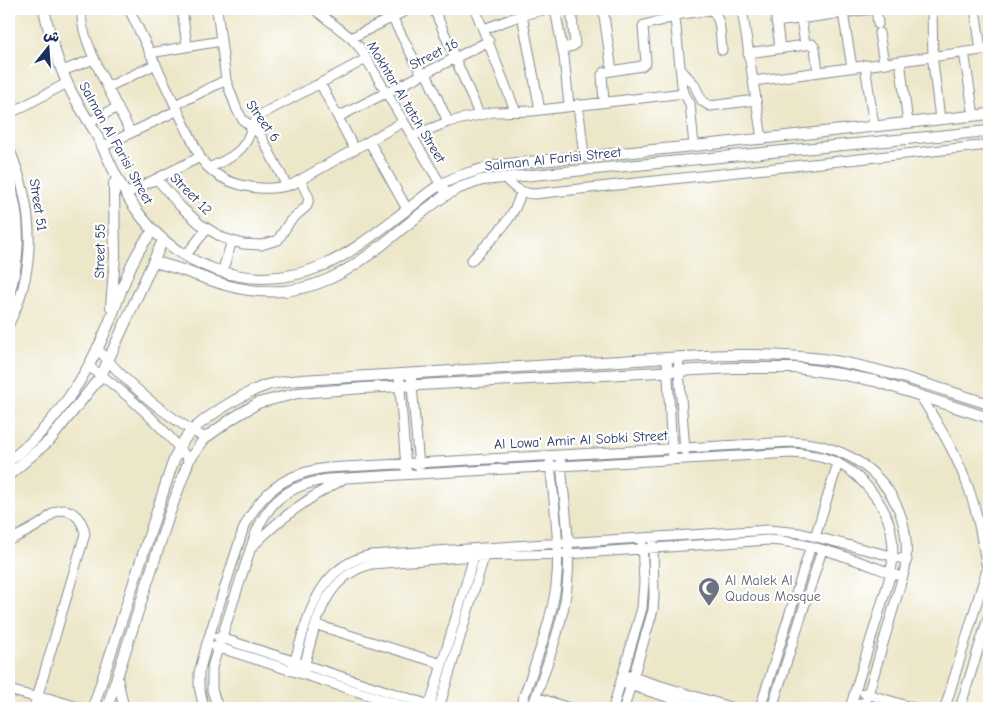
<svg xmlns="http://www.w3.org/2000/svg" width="998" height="717" viewBox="0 0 998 717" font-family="'Comic Neue','Playpen Sans Arabic',sans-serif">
	<rect width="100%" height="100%" fill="#fff"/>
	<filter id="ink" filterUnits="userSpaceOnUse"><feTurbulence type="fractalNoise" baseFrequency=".02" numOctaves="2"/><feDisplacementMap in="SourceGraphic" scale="10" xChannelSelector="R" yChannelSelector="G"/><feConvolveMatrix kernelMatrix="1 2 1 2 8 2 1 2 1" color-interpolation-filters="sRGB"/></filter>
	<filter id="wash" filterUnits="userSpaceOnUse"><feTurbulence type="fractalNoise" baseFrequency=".0096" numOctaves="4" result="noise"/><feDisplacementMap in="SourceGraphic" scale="20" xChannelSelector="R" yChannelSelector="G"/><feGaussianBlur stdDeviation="1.12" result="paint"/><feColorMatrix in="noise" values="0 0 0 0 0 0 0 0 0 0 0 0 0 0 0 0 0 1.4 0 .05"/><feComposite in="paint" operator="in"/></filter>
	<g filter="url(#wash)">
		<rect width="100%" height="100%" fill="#ede7c9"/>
	</g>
	<g filter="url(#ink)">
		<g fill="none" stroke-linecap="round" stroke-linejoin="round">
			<g stroke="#848b94" stroke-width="11">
				<path id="minor" d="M84,9c-13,16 37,104 47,124
					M129,9l71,148c18,29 62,37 93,27l110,-62
					M182,9l5,37
					M217,9l9,71 11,30 6,10 17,14 27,52
					M314,9l37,29 9,10 84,142
					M434,9l45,105
					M475,9l40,101
					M555,9l9,48 5,48
					M603,9l9,62
					M674,9l8,76 2,8 6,11 4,42
					M742,9l20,130
					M775,9l5,39
					M876,9l2,15
					M932,9l1,53 7,57
					M975,9l6,41
					M843,13l9,54
					M522,15l18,95
					M675,15l35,-5c12,4 10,28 12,40
					M392,17l30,58
					M801,19l4,25
					M776,22l96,-13
					M484,29l38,-14 25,-6
					M879,33l5,30
					M351,38l58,-29
					M562,48l11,-2 2,-2 -4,-35
					M964,52l10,64
					M150,53l71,-12
					M748,53l64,-9 3,4 3,24
					M900,61l8,62
					M865,65l9,61
					M62,71l32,-12
					M682,71l12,13 8,17 8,5 46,-6
					M426,73l22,49
					M753,81l236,-32
					M320,83l35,67
					M108,87l48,-23
					M604,101l-2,-26 3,-3 37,-6 4,-4 -3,-35 1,-2 31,-8
					M578,104l6,52
					M175,105l51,-25
					M9,114l58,-31
					M338,117l151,-76
					M89,122l29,-15
					M412,136l36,-14 45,-10 39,-1 152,-18
					M369,141l38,68
					M102,147l76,-37
					M9,148c25,59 29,118 0,176
					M209,168c15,-7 30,-13 38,-28 4,-9 6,-18 13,-25l106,-56
					M504,177c9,10 16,16 30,17l455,-49
					M157,179l23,27 20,18 23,14 20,6 18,1 17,-5 12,-19 17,-15 2,-8 -8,-17
					M9,181c13,36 12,77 0,114
					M126,194l74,-37
					M185,256l22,-27
					M471,261c19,-21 43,-40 50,-69
					M222,272l10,-31
					M97,348c30,36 67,67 108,90
					M678,357l7,94
					M667,358l5,95
					M88,366c38,26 72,57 101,94
					M399,374l7,95
					M411,374l8,92
					M921,397c17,27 33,53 44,82 12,29 17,60 22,90
					M815,537l23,-74
					M9,540c12,-5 23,-11 34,-18 4,-3 8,-8 12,-10 16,-7 28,8 30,22l-51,174
					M253,546c26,-27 54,-48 89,-66
					M317,625l125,39
					M218,637l221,71
					M214,646l195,62
					M292,670c15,-47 22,-103 79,-115l398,-25 31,3 107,27
					M302,674c13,-44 18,-97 70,-110l102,-8 94,-2 200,-14c44,2 87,20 128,35
					M117,676l7,32
					M629,676l104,32
					M626,684l76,24
					M9,690l29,8h10l33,10
					M864,693l50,15
					M536,697l33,11
					M38,698l8,6 13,4
					M860,703l16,5
					M204,708l-5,-22v-13l8,-30 36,-113c17,-38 43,-57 84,-62l465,-26c70,2 124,54 113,127l-41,139
					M218,708l-6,-18v-23l43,-132c14,-36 36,-50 73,-56l464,-26c15,1 31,3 45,10 9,4 18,11 25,18 27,27 35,54 29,92l-41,135
					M429,708l46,-155
					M439,708l47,-158
					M520,708c13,-40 30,-80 36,-122 5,-40 -2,-83 -6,-123
					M532,708c12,-36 31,-83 35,-121 5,-41 -3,-84 -6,-125
					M613,708l29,-100 2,-26 -2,-38
					M624,708l29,-98 1,-14 -1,-53
					M760,708l51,-162
					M772,708l50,-158
					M945,708l43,-142
					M960,708l29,-93"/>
			</g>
			<g stroke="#848b94" stroke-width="12">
				<path id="tertiary" d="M44,9c6,29 15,59 29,86 7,13 16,26 23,39 13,24 22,51 39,74 42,60 116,87 187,58 30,-12 64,-41 91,-61 9,-7 18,-15 27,-20 18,-10 38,-15 58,-20l196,-19 295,-32
					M154,262c29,6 55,20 84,26 95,20 139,-46 208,-93l13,-7 23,-8 507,-49
					M111,307l4,-50 -1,-66v-8l4,-3
					M9,461c45,-34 79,-86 100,-138 13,-32 21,-66 44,-92
					M9,475l41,-35 51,-64 62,-136
					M93,708l78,-240c3,-9 7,-19 13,-28 14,-20 60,-47 83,-55 11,-3 23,-4 34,-5 101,-6 201,-12 302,-18 72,-4 146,-12 219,-3 57,8 112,28 167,45
					M107,708l63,-196 19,-52 16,-22 28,-20 25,-15 40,-10 66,-5 369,-20h64l43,6 35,7 114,37"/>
			</g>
			<use href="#minor" stroke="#fff" stroke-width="9"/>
			<use href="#tertiary" stroke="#fff" stroke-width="10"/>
		</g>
	</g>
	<defs>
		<g id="mosque-pin" transform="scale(1.125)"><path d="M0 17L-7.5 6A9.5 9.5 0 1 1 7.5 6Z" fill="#6b7280" stroke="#fff"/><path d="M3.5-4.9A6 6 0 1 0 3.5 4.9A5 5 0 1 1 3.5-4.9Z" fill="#fff"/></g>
	</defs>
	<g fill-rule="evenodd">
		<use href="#mosque-pin" x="709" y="588"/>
	</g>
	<g text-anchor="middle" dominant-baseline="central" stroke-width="4.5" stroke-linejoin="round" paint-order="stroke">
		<g font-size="14" fill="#1b2f5e" stroke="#fff">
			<text transform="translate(434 54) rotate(-27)">Street 16</text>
			<text transform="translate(406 102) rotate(59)">Mokhtar Al tatch Street</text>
			<text transform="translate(263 121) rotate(54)">Street 6</text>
			<text transform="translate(116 143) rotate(61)">Salman Al Farisi Street</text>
			<text transform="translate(553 159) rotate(-6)">Salman Al Farisi Street</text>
			<text transform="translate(191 194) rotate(45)">Street 12</text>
			<text transform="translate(38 205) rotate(81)">Street 51</text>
			<text transform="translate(100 251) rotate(-89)">Street 55</text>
			<text transform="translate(581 440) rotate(-3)">Al Lowa' Amir Al Sobki Street</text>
		</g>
		<g font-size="14" fill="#5b616d" stroke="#fff" text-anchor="start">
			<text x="725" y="580">Al Malek Al<tspan x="725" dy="16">Qudous Mosque</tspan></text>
		</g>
	</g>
	<rect width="998" height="717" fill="none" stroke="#fff" stroke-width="30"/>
	<g transform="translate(48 48) rotate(17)" stroke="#ffffff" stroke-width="4" paint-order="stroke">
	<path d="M0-4L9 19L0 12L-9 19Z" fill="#1b2f5e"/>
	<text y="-8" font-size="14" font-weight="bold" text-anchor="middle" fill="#1b2f5e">ش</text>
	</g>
</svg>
